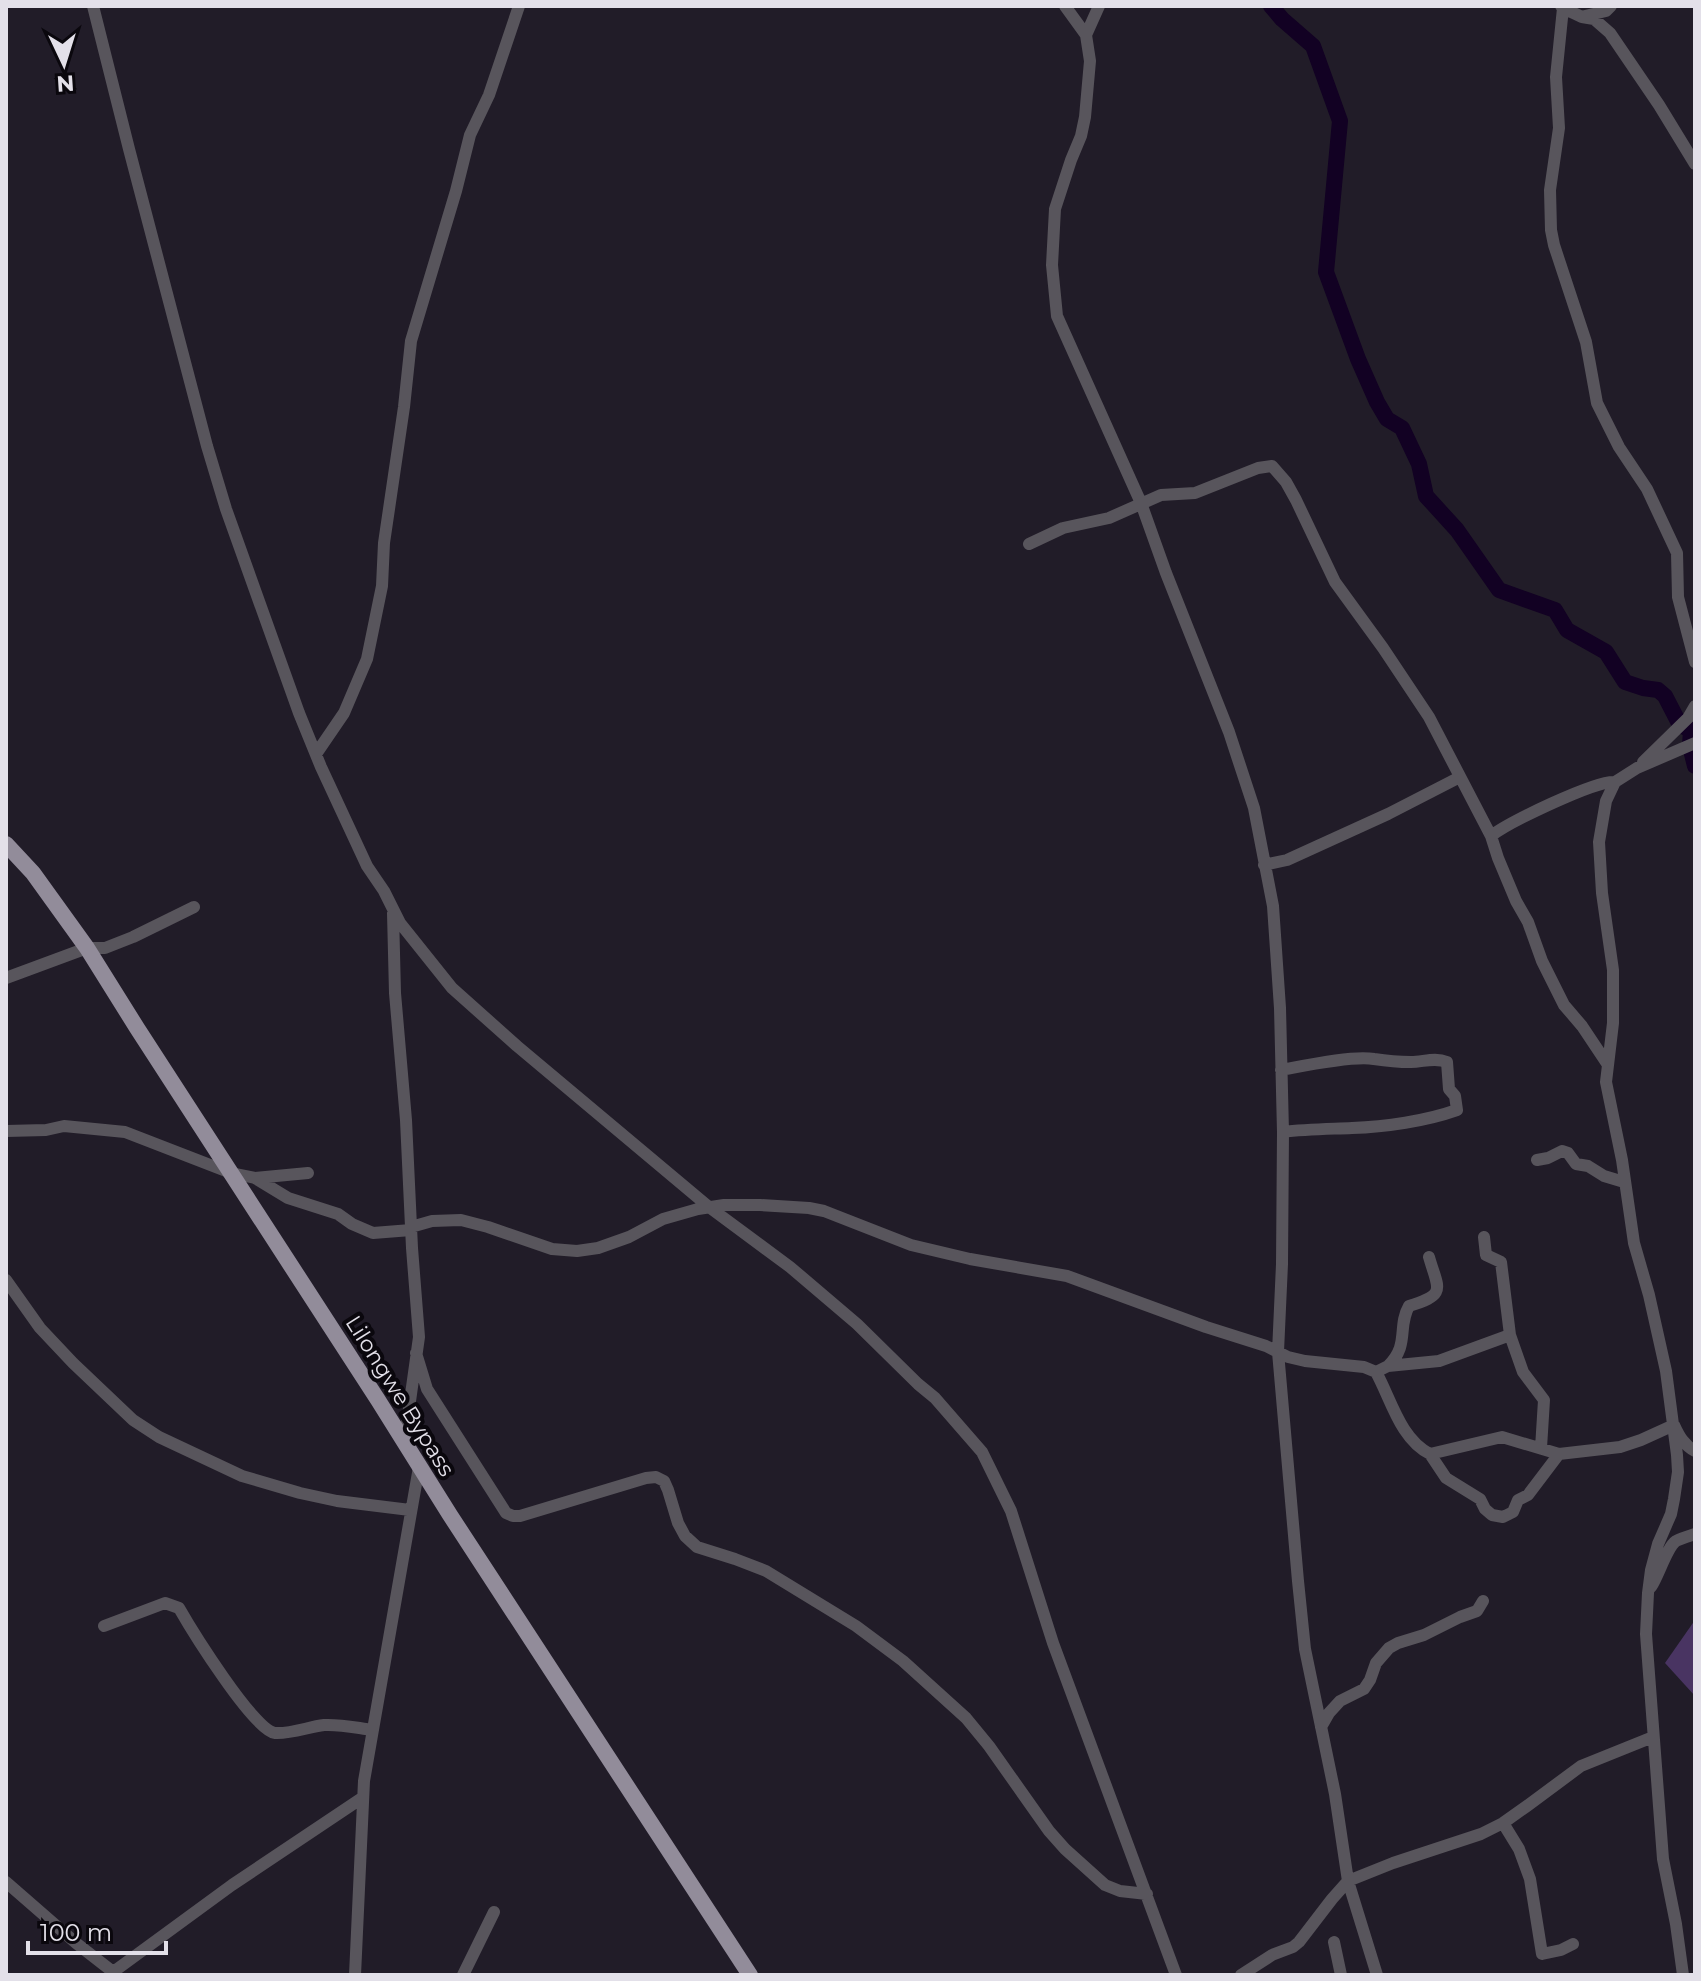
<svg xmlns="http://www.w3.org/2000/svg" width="1701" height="1981" viewBox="0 0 1701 1981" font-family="Montserrat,sans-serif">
	<rect width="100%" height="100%" fill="#211c28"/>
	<path fill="#493462" d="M1695,1620v76l-30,-33z"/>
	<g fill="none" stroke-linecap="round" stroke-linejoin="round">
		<path stroke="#120123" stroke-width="16" d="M1271,6l11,13 31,27 27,75 -14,151 32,87 19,43 10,17 15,9 17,36 7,32 31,34 42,60 56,20 12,20 39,22 19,30 18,6 15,2 7,6 15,29 11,5 -1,16 5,20"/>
		<path stroke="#58555c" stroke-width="12" d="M93,6l36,143 78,297 19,63 73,204 22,54 46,99 17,25 16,32 52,65 65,58 192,161 81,60 67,57 61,60 17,14 47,54 29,59 42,132 123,332
			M1065,6l21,29 4,26 -5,56 -4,19 -10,24 -16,49 -3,56 5,51 84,187 25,70 63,159 25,76 19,98 7,102 3,124 -1,132 -4,88 20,229 7,68 30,145 13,87 29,94
			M1561,6l2,2 -7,69 3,51 -9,62 1,40 3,15 32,97 11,61 22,44 28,42 30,64 1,44 17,65
			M1563,8l19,9 12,2 16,14 49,72 36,59
			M1585,16l21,-5 5,-5
			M1086,35l13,-29
			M1029,544l34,-16 46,-10 52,-23 34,-2 63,-25 14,-2 14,16 10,18 39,82 48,66 46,69 62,119 7,22 18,43 12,21 14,39 22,44 18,21 26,39
			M316,754l28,-41 23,-54 15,-73 2,-43 20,-136 7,-66 45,-150 14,-56 19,-40 30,-89
			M1643,762l45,-44 7,-12
			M1491,836c18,-14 105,-56 124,-54
			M1264,865l23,-5 101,-46 72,-37
			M393,913l2,80 11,127 6,128 7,89 -15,107
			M6,978l81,-30h18l28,-11 61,-30
			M1281,1070c22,-4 72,-15 93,-11 13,2 23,3 37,3 12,0 24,-5 36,0l2,27 6,7 2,14c-31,11 -72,17 -105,18 -23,1 -46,1 -69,4
			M6,1131l40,-1 18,-4 61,6 106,41 24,5 33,20 50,16 14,10 21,9 38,-3
			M1537,1160l11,-2 14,-7 6,2 8,11 12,2 16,10 20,6
			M255,1178l53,-5
			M411,1227l21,-6 29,-1 27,7 64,22 25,2 21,-3 31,-11 34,-18 35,-10 26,-4h36l49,3 15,3 87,34 59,14 97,17 139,51 60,19 22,11 17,4 59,6 12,5c15,27 24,67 54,82l72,-17 57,17 61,-7 21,-7 33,-15c5,11 10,20 21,26
			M1484,1237l2,18 15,7 9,73
			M6,1280l34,48 33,35 60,57 26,17 83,39 58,17 37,8 73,9
			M416,1353l11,36 79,124 7,3h7l126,-38 10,-1 8,4 4,9 10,33 7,13 12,11 38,12 31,12 90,55 47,35 63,57 23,28 60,85 16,18 40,36 15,6 27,3
			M1388,1366c22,-21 9,-39 21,-60 39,-12 29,-17 20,-49
			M1376,1372l12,-6 51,-5 71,-26 13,37 21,28 -3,48
			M1430,1454l16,24 34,21 5,10 7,6 11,2 10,-5 5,-12 10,-5 31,-41
			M1651,1587c8,-12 16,-40 25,-46 6,-3 13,-5 19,-7
			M104,1626l61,-23 14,5c12,21 75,123 96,125 16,1 33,-6 49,-8 16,-1 33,3 49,5
			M1321,1727l8,-14 11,-12 24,-12 6,-9 6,-17 13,-15 9,-5 26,-8 36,-18 17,-6 6,-10
			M1503,1823l16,26 11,30 12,75 19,-4 12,-6
			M6,1882l70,61 41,32
			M1334,1942l7,33
			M109,1975l123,-90 130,-87
			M355,1975l9,-194 55,-314
			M463,1975l31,-63
			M1241,1975l31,-20 21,-8 6,-5 33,-43 16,-18 45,-18 88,-29 22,-11 24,-17 54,-40 72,-29
			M1683,1975l-7,-51 -13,-65 -17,-225 2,-41 3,-23 7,-26 13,-30 3,-15 4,-27 -1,-17 -11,-84 -17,-76 -15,-52 -12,-83 -16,-78 7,-59v-53l-11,-77 -3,-51 7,-41 9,-19 22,-14 58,-25"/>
		<path stroke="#928c9a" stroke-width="16" d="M6,844l27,29 54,75 50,80 241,372 72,115 300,460"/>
	</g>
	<g text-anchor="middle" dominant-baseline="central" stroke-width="8" stroke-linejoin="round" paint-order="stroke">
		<g font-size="22" fill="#e3e0e9" stroke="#0a070d">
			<text transform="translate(400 1396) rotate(58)">Lilongwe Bypass</text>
		</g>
	</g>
	<rect width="1701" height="1981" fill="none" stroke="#e3e0e9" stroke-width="16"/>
	<g transform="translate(64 64) rotate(176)" stroke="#0a070d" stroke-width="6" paint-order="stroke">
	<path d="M0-6L14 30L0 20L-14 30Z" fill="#e3e0e9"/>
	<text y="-12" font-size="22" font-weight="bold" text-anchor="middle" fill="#e3e0e9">N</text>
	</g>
	<path d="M28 1941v12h138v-12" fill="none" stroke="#e3e0e9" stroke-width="4"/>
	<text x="40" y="1941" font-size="24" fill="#e3e0e9" stroke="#0a070d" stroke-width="6" paint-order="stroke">100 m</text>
</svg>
